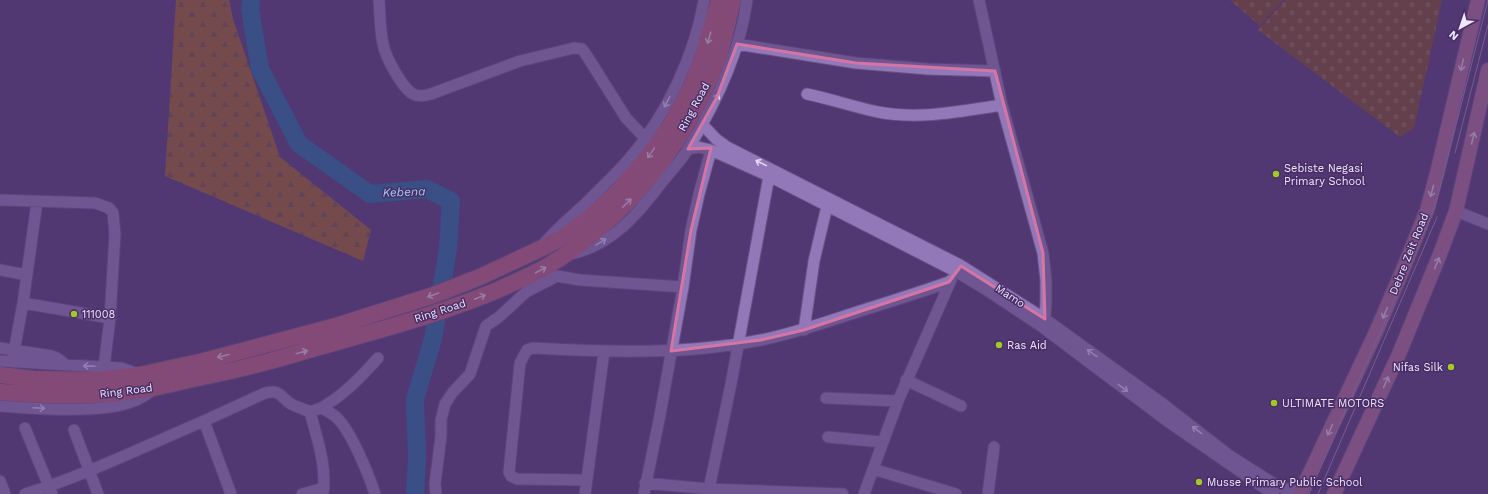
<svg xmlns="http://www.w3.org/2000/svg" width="1488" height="494" viewBox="0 0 1488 494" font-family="'Work Sans',sans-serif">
	<defs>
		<pattern id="forest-firs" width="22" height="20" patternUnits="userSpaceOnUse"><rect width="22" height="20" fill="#9d6121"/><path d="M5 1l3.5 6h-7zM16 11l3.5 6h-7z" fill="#725336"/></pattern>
		<pattern id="cemetery-stones" width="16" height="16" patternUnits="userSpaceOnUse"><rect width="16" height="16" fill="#784b1e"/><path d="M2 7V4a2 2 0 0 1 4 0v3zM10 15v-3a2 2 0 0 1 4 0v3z" fill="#8c6540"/></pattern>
	</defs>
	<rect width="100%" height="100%" fill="#523873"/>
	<path fill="url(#forest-firs)" d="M176,0h53l4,19 47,138 91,73 -8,31 -198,-85z"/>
	<path fill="url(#cemetery-stones)" d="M1230,0h53l-23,26z
		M1285,0h157l-28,128 -14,9 -142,-107z"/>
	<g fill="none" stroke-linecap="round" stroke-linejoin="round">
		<path stroke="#1b6a9d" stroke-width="18" d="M251,0l-1,9 10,60 39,75 71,50 57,-5 24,12 -3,48 -15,90 -18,60 2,58 -2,37"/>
		<g stroke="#685281" stroke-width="13">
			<path id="minor" d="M379,0c1,14 1,30 4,44 2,12 19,44 30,50 6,3 12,2 18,0l89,-33 54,-13 8,1 5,7 39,62 19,20
				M979,0l23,105 41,148 3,27v22l-1,17 -2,5
				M737,44l119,19 72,6 67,2
				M807,94c24,5 47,13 71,18 41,8 84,-1 124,-7
				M702,124l14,15 11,8 233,118 85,54 118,85 67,52 49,31 13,4h9
				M688,149l10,-2 13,3 58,26 188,96 28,17 56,37 129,97 103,71
				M0,200l95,3 14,5 4,5 2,21 -5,84 -6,49
				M1456,211l32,13
				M543,245c15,-19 34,-32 50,-49 12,-12 25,-24 36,-37 37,-43 66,-104 75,-159
				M571,254c41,-9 67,-40 91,-72 9,-11 19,-21 26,-33 28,-46 52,-96 59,-149
				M0,270l27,5
				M23,303l87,15
				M804,330l10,-69 13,-55
				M0,348l52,8 5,2 9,7
				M0,361l121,7 17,6
				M12,362l11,-59 14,-101
				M906,380l55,26
				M826,398l72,3
				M0,406c34,3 103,8 134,-5 6,-2 11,-6 16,-9
				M321,408c23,-13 40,-31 57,-50
				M310,412c7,27 17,53 13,82
				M204,421l61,-28c16,-4 15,4 26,11 6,3 13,5 19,8l11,-4c6,3 11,5 16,10 14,13 32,57 38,76
				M25,428l27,66
				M74,430l24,64
				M828,437l54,5
				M873,469l83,25
				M586,480l-69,-1 -6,-3 -2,-4 11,-109 7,-13 6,-2c76,4 152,7 228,-8 31,-6 62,-17 93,-27 32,-10 64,-20 95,-31
				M0,481l5,13
				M645,483l64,6 134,5
				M709,489l22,-105 38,-208
				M25,494c61,-19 120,-48 179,-73l27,73
				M302,494l22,-6
				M436,494l-1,-10 6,-48v-16l4,-16 8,-12 17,-18 16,-48 13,-9 27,-25 31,-16 23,4 103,7
				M585,494l19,-142
				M644,494l16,-79 23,-128 8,-57 8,-36 12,-44
				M864,494l34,-93 53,-121
				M988,494l6,-47"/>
		</g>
		<g stroke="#685281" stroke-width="16">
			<path id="major" d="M1300,494l76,-162 28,-65 23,-57 10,-37 41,-173
				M1334,494l65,-140 41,-100 16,-43 32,-141"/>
		</g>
		<g stroke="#685281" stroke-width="18">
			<path id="highway" d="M0,375l33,4 64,1 43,-5 64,-14 132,-35 98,-31 46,-18 60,-28 22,-11 26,-19 30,-28 29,-33 23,-32 20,-37 12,-29 17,-60
				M0,392c42,4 84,6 127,0 22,-2 44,-8 66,-13 40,-8 80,-18 119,-30 61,-17 122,-33 181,-57 18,-8 36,-16 53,-25 79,-47 138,-121 171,-206 7,-19 11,-41 16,-61"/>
		</g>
		<use href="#minor" stroke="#9378b9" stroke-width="11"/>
		<use href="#major" stroke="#af6a95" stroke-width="14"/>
		<use href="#highway" stroke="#c1607d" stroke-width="16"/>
		<path stroke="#9c8ab4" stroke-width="1" d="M1455,153l33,-128
			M1309,494l126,-287 53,-207
			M1318,494l119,-277"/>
	</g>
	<defs><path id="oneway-shaft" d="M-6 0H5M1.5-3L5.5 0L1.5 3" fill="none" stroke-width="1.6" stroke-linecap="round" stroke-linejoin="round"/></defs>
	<g stroke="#e6cce3">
		<use href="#oneway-shaft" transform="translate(709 38) rotate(107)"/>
		<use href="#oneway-shaft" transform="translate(651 153) rotate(125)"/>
		<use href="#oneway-shaft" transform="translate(627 203) rotate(-45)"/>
		<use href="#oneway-shaft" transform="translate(541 270) rotate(-28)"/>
		<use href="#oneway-shaft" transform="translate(433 295) rotate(161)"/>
		<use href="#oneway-shaft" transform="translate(480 297) rotate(-22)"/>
		<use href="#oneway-shaft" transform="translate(302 352) rotate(-16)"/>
		<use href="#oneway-shaft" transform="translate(223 356) rotate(166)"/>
	</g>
	<g stroke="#e2cee8">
		<use href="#oneway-shaft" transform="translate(1462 65) rotate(103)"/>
		<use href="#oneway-shaft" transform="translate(1473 138) rotate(-77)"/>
		<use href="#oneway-shaft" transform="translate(1432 191) rotate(106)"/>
		<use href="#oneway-shaft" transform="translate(1437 263) rotate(-68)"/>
		<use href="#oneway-shaft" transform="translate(1385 313) rotate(113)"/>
		<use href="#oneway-shaft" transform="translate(1386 382) rotate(-66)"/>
		<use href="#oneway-shaft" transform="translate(1330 430) rotate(115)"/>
	</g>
	<g stroke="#e1d6f3">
		<use href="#oneway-shaft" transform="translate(716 99) rotate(-63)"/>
		<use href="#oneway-shaft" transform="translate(667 102) rotate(118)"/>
		<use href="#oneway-shaft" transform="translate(761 163) rotate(-154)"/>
		<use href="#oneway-shaft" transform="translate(601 242) rotate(-32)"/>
		<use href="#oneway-shaft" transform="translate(1092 353) rotate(-144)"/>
		<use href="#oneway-shaft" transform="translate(89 366) rotate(-178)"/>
		<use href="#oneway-shaft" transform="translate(1123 388) rotate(37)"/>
		<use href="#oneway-shaft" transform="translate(39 408) rotate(3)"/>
		<use href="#oneway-shaft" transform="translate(1197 430) rotate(-143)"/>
	</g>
	<path d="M0 0H1488V494H0ZM737,44l119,19 139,8 48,182 2,66 -84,-53 -12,16 -145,48 -43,10 -90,11 20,-121 20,-82 -23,1 29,-52z" fill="#523873" fill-opacity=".55" fill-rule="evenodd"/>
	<path fill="none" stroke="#d675a4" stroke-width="3" stroke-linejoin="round" d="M737,44l119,19 139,8 48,182 2,66 -84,-53 -12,16 -145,48 -43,10 -90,11 20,-121 20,-82 -23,1 29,-52z"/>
	<g fill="#a3c927" stroke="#482d67" stroke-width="1.5">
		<circle cx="1276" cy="174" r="4"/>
		<circle cx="74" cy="314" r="4"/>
		<circle cx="999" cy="345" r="4"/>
		<circle cx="1451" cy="367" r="4"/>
		<circle cx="1274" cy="403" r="4"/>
		<circle cx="1199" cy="482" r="4"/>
	</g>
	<g text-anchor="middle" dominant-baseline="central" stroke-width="3" stroke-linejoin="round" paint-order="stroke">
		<g font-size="11" fill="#efe7fd" stroke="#482d67">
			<text transform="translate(694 107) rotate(-62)">Ring Road</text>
			<text transform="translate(1409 254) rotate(-68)">Debre Zeit Road</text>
			<text transform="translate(1010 296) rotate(33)">Mamo</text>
			<text transform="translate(440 311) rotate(-18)">Ring Road</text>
			<text transform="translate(126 391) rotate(-7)">Ring Road</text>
		</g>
		<g font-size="11" fill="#efe7fd" stroke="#482d67" text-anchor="start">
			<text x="1284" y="168">Sebiste Negasi<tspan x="1284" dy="13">Primary School</tspan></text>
			<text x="82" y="314">111008</text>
			<text x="1007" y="345">Ras Aid</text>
			<text x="1443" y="367" text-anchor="end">Nifas Silk</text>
			<text x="1282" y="403">ULTIMATE MOTORS</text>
			<text x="1207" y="482">Musse Primary Public School</text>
		</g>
		<g font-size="12" font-style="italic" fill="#a3cef0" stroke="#482d67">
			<text transform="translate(404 192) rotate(-2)">Kebena</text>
		</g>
	</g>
	<g transform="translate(1460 28) rotate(220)" stroke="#482d67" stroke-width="3" paint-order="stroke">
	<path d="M0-3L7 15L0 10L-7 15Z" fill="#efe7fd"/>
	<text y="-6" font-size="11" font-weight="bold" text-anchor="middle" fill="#efe7fd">N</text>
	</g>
</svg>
